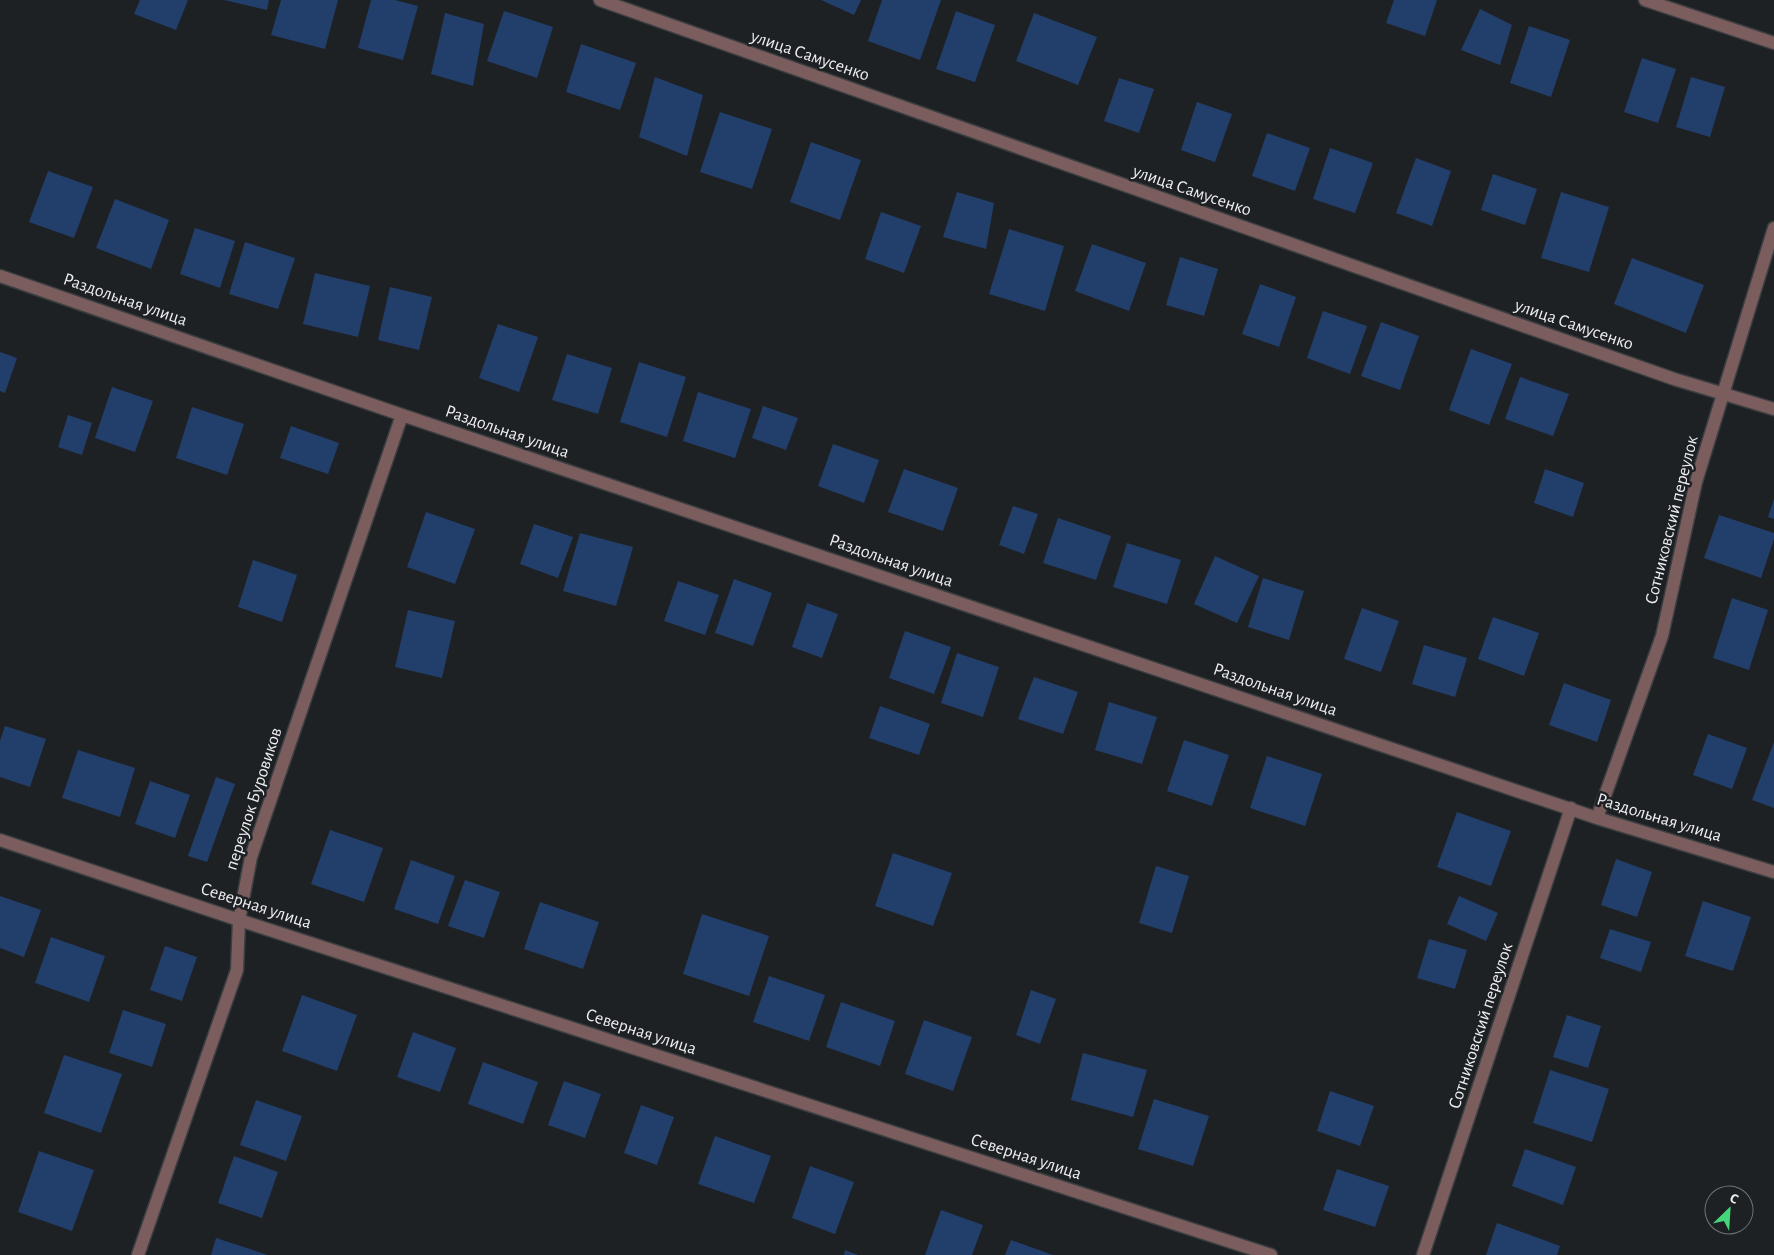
<svg xmlns="http://www.w3.org/2000/svg" width="1774" height="1255" viewBox="0 0 1774 1255" font-family="'Alegreya Sans',sans-serif">
	<rect width="100%" height="100%" fill="#1e2124"/>
	<path fill="#223e6b" d="M140,0h48l-12,30 -42,-16z
		M224,0h45l-2,10z
		M281,0h57l-13,49 -54,-14z
		M371,0h24l23,6 -15,54 -45,-12z
		M821,0h40l-7,15z
		M882,0h59l-21,60 -52,-19z
		M1394,0h43l-12,36 -39,-13z
		M1480,9l32,16 -12,40 -39,-15z
		M504,11l49,16 -16,51 -50,-17z
		M956,11l39,14 -20,57 -39,-13z
		M445,13l39,11 -11,62 -42,-12z
		M1034,13l63,24 -19,48 -62,-24z
		M1529,26l41,14 -19,57 -41,-14z
		M581,44l55,19 -16,47 -54,-18z
		M1642,58l34,11 -18,54 -34,-11z
		M655,77l48,18 -16,61 -48,-19z
		M1691,77l34,10 -15,50 -34,-10z
		M1119,78l35,11 -15,44 -35,-12z
		M1197,102l35,12 -17,48 -34,-12z
		M720,112l52,17 -20,60 -52,-17z
		M1267,133l43,15 -15,43 -43,-15z
		M811,142l50,18 -21,60 -50,-18z
		M1330,148l43,15 -18,50 -42,-14z
		M1416,158l35,13 -19,55 -36,-13z
		M48,171l45,16 -19,51 -45,-16z
		M1493,174l44,15 -12,36 -44,-15z
		M957,192l37,11 -8,46 -43,-12z
		M1561,192l48,15 -20,65 -48,-14z
		M115,199l54,21 -18,49 -55,-21z
		M881,212l40,14 -17,47 -39,-14z
		M195,228l40,13 -15,47 -40,-14z
		M1009,229l55,17 -19,65 -56,-17z
		M245,242l50,16 -17,51 -49,-15z
		M1092,244l54,19 -17,48 -54,-20z
		M1180,257l38,12 -14,47 -38,-11z
		M1632,258l72,27 -18,48 -72,-29z
		M315,273l55,13 -12,51 -55,-13z
		M1260,284l36,13 -17,50 -37,-13z
		M390,287l42,10 -13,53 -41,-10z
		M1323,311l44,15 -17,48 -43,-16z
		M1381,322l38,14 -19,54 -39,-14z
		M498,324l40,13 -19,55 -40,-14z
		M1471,349l41,15 -23,61 -40,-15z
		M0,352l17,6 -12,35 -5,-2z
		M567,354l45,14 -14,46 -46,-14z
		M639,362l47,15 -19,60 -47,-15z
		M1520,377l49,17 -16,42 -48,-17z
		M112,387l41,14 -18,51 -40,-14z
		M698,392l53,17 -16,49 -52,-17z
		M763,406l35,12 -12,32 -34,-12z
		M192,407l52,17 -17,51 -51,-17z
		M68,415l24,8 -10,32 -24,-8z
		M291,426l48,17 -11,31 -48,-16z
		M833,444l46,16 -15,43 -46,-17z
		M904,469l54,19 -15,43 -55,-19z
		M1545,469l39,14 -11,34 -39,-14z
		M1774,499v20l-6,-2z
		M1013,506l25,8 -14,40 -25,-9z
		M426,512l49,17 -20,55 -48,-17z
		M1719,515l55,18v6l-13,39 -57,-20z
		M1058,518l53,18 -15,44 -53,-17z
		M534,524l39,13 -15,41 -38,-14z
		M580,533l53,14 -17,59 -53,-15z
		M1127,543l54,17 -14,44 -54,-17z
		M1215,556l44,20 -22,47 -43,-19z
		M253,560l44,15 -15,47 -44,-15z
		M1263,578l41,13 -15,49 -41,-13z
		M734,579l38,14 -19,53 -38,-13z
		M678,581l41,14 -14,40 -41,-14z
		M1732,598l36,12 -19,60 -36,-12z
		M807,603l31,11 -16,44 -30,-11z
		M1362,608l37,13 -18,51 -37,-13z
		M408,610l47,11 -13,57 -47,-11z
		M1493,617l46,16 -15,43 -46,-17z
		M905,631l46,16 -17,47 -45,-16z
		M1424,645l43,13 -12,39 -43,-13z
		M957,653l42,14 -16,50 -42,-14z
		M1034,677l44,15 -15,42 -45,-15z
		M1564,683l47,17 -14,42 -48,-17z
		M1109,702l48,15 -15,47 -47,-14z
		M880,706l50,18 -11,31 -50,-17z
		M5,726l41,13 -16,48 -30,-10v-36z
		M1708,734l39,14 -15,41 -39,-14z
		M1184,740l45,15 -17,51 -45,-15z
		M1774,742v66l-22,-8z
		M78,750l57,18 -15,49 -58,-19z
		M1267,756l55,18 -17,52 -55,-18z
		M216,777l19,7 -28,78 -19,-6z
		M150,781l40,14 -15,43 -40,-14z
		M1457,812l54,19 -20,55 -54,-19z
		M330,830l53,18 -19,54 -53,-18z
		M893,853l59,20 -19,53 -58,-20z
		M1616,859l36,13 -15,45 -36,-12z
		M411,860l44,16 -17,48 -44,-15z
		M1156,866l33,10 -17,57 -33,-10z
		M465,880l35,12 -16,46 -36,-12z
		M0,896l41,14 -17,47 -24,-9z
		M1459,896l39,17 -12,28 -39,-17z
		M1703,901l48,16 -18,54 -48,-15z
		M540,902l59,20 -16,47 -59,-20z
		M702,914l67,22 -20,60 -66,-22z
		M1610,929l41,13 -10,30 -41,-14z
		M51,937l54,19 -16,46 -54,-19z
		M1429,939l38,11 -12,39 -38,-11z
		M165,946l32,11 -15,44 -32,-11z
		M769,976l56,19 -16,46 -56,-19z
		M1031,990l25,9 -16,45 -24,-9z
		M302,995l55,20 -20,56 -55,-20z
		M841,1002l54,19 -15,45 -54,-19z
		M123,1010l43,14 -14,43 -43,-14z
		M1567,1015l34,11 -13,42 -35,-11z
		M924,1020l48,17 -19,54 -48,-17z
		M413,1032l43,16 -16,44 -43,-15z
		M1083,1053l64,17 -14,47 -62,-17z
		M64,1055l58,19 -21,59 -57,-20z
		M483,1062l55,20 -15,42 -55,-20z
		M1550,1070l59,19 -17,53 -59,-19z
		M564,1081l37,13 -16,44 -37,-13z
		M1330,1091l44,15 -14,40 -43,-15z
		M1154,1099l55,17 -16,50 -55,-17z
		M256,1100l46,16 -16,45 -46,-16z
		M641,1105l33,12 -17,48 -33,-12z
		M715,1136l56,20 -17,47 -56,-19z
		M1525,1149l51,18 -13,38 -51,-19z
		M39,1151l55,19 -22,61 -54,-19z
		M234,1156l44,16 -16,46 -44,-15z
		M810,1166l44,16 -19,52 -43,-16z
		M1337,1169l52,17 -14,41 -52,-17z
		M941,1210l42,15 -11,30h-47z
		M1497,1223l63,23 -3,9h-71z
		M216,1238l52,17h-57z
		M1011,1240l42,15h-48z
		M845,1250l13,5h-14z"/>
	<g fill="none" stroke-linecap="round" stroke-linejoin="round">
		<g stroke="#3b3e41" stroke-width="15">
			<path id="street" d="M600,0l1074,379 100,30
				M1645,0l129,43
				M0,276l402,139 1195,403 177,54
				M1597,818l65,-182 34,-154 78,-254
				M0,840l239,80 1032,335
				M138,1255l99,-285 2,-50 12,-63 151,-442
				M1423,1255l148,-447"/>
		</g>
		<use href="#street" stroke="#7a5d5c" stroke-width="12"/>
	</g>
	<g text-anchor="middle" dominant-baseline="central" stroke-width="5" stroke-linejoin="round" paint-order="stroke">
		<g font-size="18" fill="#edeef1" stroke="#1e2124">
			<text transform="translate(810 56) rotate(19)">улица Самусенко</text>
			<text transform="translate(1192 191) rotate(19)">улица Самусенко</text>
			<text transform="translate(125 300) rotate(19)">Раздольная улица</text>
			<text transform="translate(1574 325) rotate(19)">улица Самусенко</text>
			<text transform="translate(507 432) rotate(19)">Раздольная улица</text>
			<text transform="translate(1672 520) rotate(-76)">Сотниковский переулок</text>
			<text transform="translate(891 561) rotate(19)">Раздольная улица</text>
			<text transform="translate(1275 690) rotate(19)">Раздольная улица</text>
			<text transform="translate(254 799) rotate(-72)">переулок Буровиков</text>
			<text transform="translate(1659 818) rotate(17)">Раздольная улица</text>
			<text transform="translate(256 906) rotate(18)">Северная улица</text>
			<text transform="translate(1481 1026) rotate(-72)">Сотниковский переулок</text>
			<text transform="translate(641 1032) rotate(18)">Северная улица</text>
			<text transform="translate(1026 1157) rotate(18)">Северная улица</text>
		</g>
	</g>
	<g transform="translate(1729 1210) rotate(25)"><circle r="24" fill="#1e2124" stroke="#717376"/>
	<path d="M0-4L9 19L0 12L-9 19Z" fill="#44d77a"/>
	<text y="-8" font-size="14" font-weight="bold" text-anchor="middle" fill="#edeef1">С</text>
	</g>
</svg>
